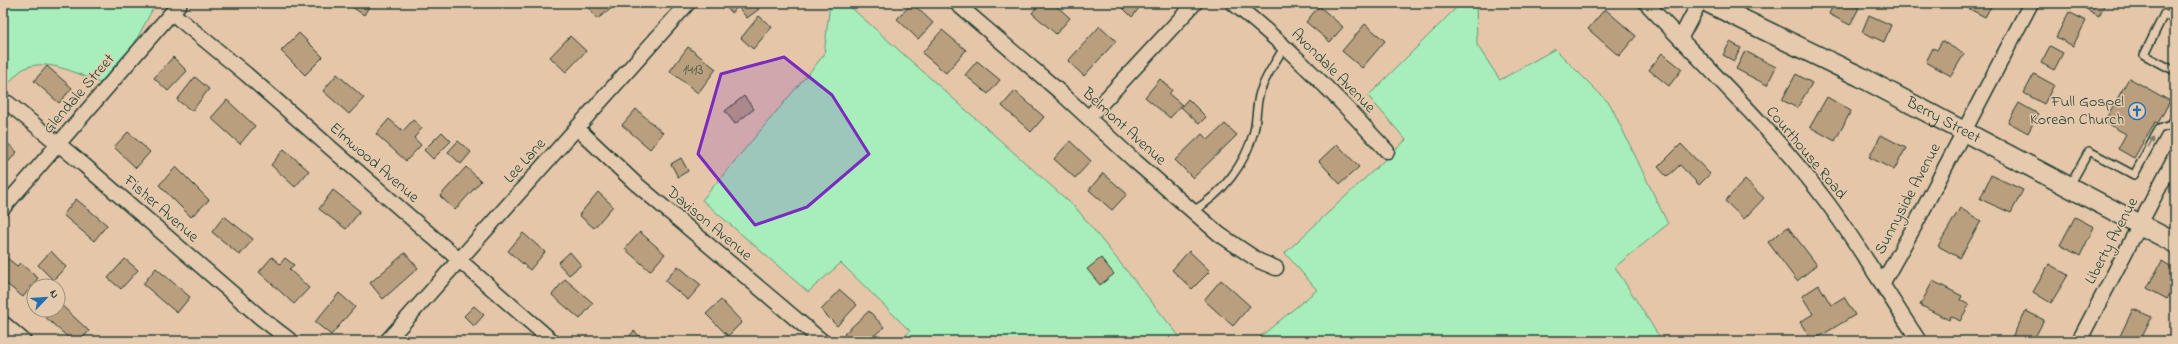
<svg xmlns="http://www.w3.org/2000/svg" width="2178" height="344" viewBox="0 0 2178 344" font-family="'Indie Flower',sans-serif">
	<rect width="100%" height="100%" fill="#e5c6a8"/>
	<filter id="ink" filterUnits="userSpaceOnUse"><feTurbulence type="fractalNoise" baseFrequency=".025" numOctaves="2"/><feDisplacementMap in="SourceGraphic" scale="8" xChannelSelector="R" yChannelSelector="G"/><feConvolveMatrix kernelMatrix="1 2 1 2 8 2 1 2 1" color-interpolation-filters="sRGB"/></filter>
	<g filter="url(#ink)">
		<path fill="#a7eebb" stroke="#639678" d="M3,3h153l-22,41 -34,39c-21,-9 -60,-29 -81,-11 -6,5 -11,13 -16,19z
			M830,3h16l230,205 107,133h-283l10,-10 -69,-68 -33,29 -106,-92 122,-145z
			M1461,3h15l1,42 23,35 55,-31 55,55 58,120 -53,43 47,74h-407l62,-51 -32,-37 121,-113 -38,-44z"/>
		<path fill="#ba9f7f" stroke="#1f3d34" d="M346,3h25l-7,12z
			M588,3h31l-22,16 -11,-15z
			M723,3h31l5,6 -12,9 -9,-11 -7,6z
			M912,3l21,20 -15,16 -21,-20z
			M1040,3h13l17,15 -14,16 -24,-21z
			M1118,3h25l-11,14z
			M1834,3h14l11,5 -9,17 -21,-11z
			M1963,3h30l-8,14 -23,-12z
			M2075,3h30l-6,13z
			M1319,6l24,21 -13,15 -24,-20z
			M1605,9l31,27 -17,20 -31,-27z
			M2069,12l17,9 -13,25 -17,-9z
			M1869,15l22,10 -7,17 -22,-10z
			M759,16l13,11 -19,22 -12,-11z
			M1365,24l20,17 -23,27 -20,-17z
			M1100,26l16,15 -32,35 -16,-15z
			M942,30l24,20 -20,23 -24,-20z
			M299,33l24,24 -18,18 -24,-24z
			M570,36l16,15 -20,21 -16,-15z
			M1942,41l22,13 -13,22 -25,-14 7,-14 4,2z
			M1730,42l11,6 -7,13 -11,-6z
			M2050,46l13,7 -9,17 -13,-7z
			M688,47l28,22 -18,24 -28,-22z
			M1745,51l31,16 -9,18 -31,-16z
			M1662,53l20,16 -13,17 -20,-16z
			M173,57l14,14 -19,20 -14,-13z
			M977,61l23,19 -12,14 -23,-19z
			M47,66l25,22 -13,15 -25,-22z
			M337,74l27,24 -15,16 -26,-23z
			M1796,74l16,9 -15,25 -15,-8z
			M2034,74l20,11 -10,19 -20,-11z
			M195,77l14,12 -17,22 -15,-11z
			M2129,78l41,23 -12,22 -3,-1 -21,36 -16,-9 8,-15 -22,-12z
			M1160,79l12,11 -3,4 13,11 -12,13 -25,-21z
			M1015,91l29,26 -13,15 -29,-26z
			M744,96l10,13 -19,15 -10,-13z
			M1827,97l24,14 -16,30 -25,-14z
			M1188,99l18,18 -7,7 -18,-17z
			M227,100l28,26 -15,18 -29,-26z
			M2019,103l19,11 -10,19 -20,-11z
			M636,109l27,24 -13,16 -28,-24z
			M389,119l14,12 10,-11 9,8 -8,10 7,7 -15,16 -30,-27z
			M1225,124l12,11 -44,43 -18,-18 27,-26 6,6z
			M128,132l22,20 -14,16 -22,-21z
			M442,132l9,9 -18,18 -9,-9z
			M1881,135l25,13 -12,22 -25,-13z
			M3,139l14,13 -14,16z
			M458,141l13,11 -10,12 -13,-12z
			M1070,141l21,20 -16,17 -21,-19z
			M1337,144l22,23 -19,17 -21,-23z
			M1681,144l29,30 -11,11 -19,-20 -13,12 -9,-10z
			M284,149l25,22 -14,16 -24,-22z
			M681,158l7,13 -10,6 -7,-13z
			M176,167l33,33 -18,17 -32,-32z
			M466,167l15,14 -26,29 -15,-14z
			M1103,173l24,21 -15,16 -23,-20z
			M1991,175l32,15 -12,23 -31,-14z
			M1745,180l19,18 -20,21 -19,-18z
			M333,190l27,21 -14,18 -27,-20z
			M598,192l15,14 -19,22 -15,-13z
			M76,199l31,26 -13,16 -31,-26z
			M1960,208l21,13 -21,37 -22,-12z
			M224,216l29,23 -13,16 -28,-23z
			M2075,217l19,10 -14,29 -20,-11z
			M1788,227l29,38 -20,16 -29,-39z
			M640,232l25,22 -15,17 -25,-22z
			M523,233l22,19 -15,18 -22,-19z
			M51,251l15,16 -13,13 -15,-15z
			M1189,251l21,20 -18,18 -20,-19z
			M570,252l11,13 -12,10 -11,-12z
			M405,253l13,15 -35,31 -13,-16z
			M6,257l11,9 3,-3 18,15 -15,19 -20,-16v-21z
			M272,257l8,7 5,-6 9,7 -5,4 20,19 -15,16 -35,-32z
			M1101,258l13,16 -14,11 -13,-16z
			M125,259l13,11 -17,19 -13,-11z
			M2162,261l13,8v16l-8,14 -20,-11z
			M2049,264l19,11 -17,28 -18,-11z
			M678,266l23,19 -13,15 -23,-19z
			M156,268l34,29 -13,16 -34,-29z
			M565,279l28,24 -13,16 -28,-24z
			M1221,280l29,26 -17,20 -29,-26z
			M1933,281l29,15 -2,4 9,5 -9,16 -9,-5 -2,4 -29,-15z
			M1819,285l12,20 13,-8 11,18 -43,26 -12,-19 13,-8 -11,-18z
			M840,290l17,15 -20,21 -16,-16z
			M339,293l16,14 -24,28 -16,-13z
			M721,300l21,22 -14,14 -22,-22z
			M58,302l31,29 -9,10h-8l-29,-26 4,-5h11z
			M474,306l10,9 -10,11 -10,-10z
			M2133,309l19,8 -12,24h-14l-7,-3z
			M869,311l15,16 -16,14h-17l-7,-7z
			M2026,311l18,9 -11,21h-19l-3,-2z
			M634,331l11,10h-20z
			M758,335l7,6h-11z"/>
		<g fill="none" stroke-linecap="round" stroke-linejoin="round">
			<g stroke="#1f3d34" stroke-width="10">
				<path id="lane" d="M2175,19l-11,-5 -20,41 31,16
					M2069,187l20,-36 45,24 25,-46 12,-4 4,-8
					M1193,211c29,-17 52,-46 61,-80 3,-13 2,-27 6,-39 6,-17 16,-31 25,-46"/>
			</g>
			<g stroke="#1f3d34" stroke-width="17">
				<path id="street" d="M956,3l104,89 76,70 83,72 40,27 17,7
					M1233,3c57,45 105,95 154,148
					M1646,3c62,66 129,129 183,202 32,44 60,91 90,136
					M172,13l74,61 306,267
					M1680,39l19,-36
					M8,103l76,62 177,153 30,23
					M1088,118l107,-115
					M577,128l57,54 188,159
					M3,208l177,-205
					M1882,284l32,-57 117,-224
					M3,323l21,18
					M387,341l301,-338
					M2079,341l96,-184"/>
			</g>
			<g stroke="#1f3d34" stroke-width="22">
				<g id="secondary">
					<path id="s1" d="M1709,3l150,73 316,167"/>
				</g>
			</g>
			<use href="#lane" stroke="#e6caad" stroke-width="7"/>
			<use href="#street" stroke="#e6caad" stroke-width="14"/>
			<use href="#secondary" stroke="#e6caad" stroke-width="19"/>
		</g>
		<defs><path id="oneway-solid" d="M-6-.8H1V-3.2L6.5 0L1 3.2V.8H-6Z"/></defs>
		<use fill="#797c6a" href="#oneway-solid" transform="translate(2151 142) rotate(-61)"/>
	</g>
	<path fill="#7b2cbf" fill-opacity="0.2" stroke="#7b2cbf" stroke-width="3" stroke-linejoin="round" d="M784,57l48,38 37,59 -62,53 -52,18 -57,-71 23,-80z"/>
	<defs>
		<g id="church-ring" transform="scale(0.9)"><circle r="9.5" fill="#e6caad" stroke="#1f6fb2" stroke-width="1.5"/><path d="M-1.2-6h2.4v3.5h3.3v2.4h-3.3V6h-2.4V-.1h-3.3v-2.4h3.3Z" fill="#1f6fb2"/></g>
	</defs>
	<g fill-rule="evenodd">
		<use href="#church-ring" x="2137" y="111"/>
	</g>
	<g text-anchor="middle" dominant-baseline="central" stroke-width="3" stroke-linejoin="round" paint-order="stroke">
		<g font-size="14" fill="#465647">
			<text x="693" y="70">1413</text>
		</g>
		<g font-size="16" fill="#1f3d34" stroke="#e6caad">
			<text transform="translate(1333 71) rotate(45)">Avondale Avenue</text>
			<text transform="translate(79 94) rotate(-49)">Glendale Street</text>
			<text stroke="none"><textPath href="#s1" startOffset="262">Berry Street</textPath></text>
			<text transform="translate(1124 127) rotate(42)">Belmont Avenue</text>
			<text transform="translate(1806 153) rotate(50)">Courthouse Road</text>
			<text transform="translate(525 161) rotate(-48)">Lee Lane</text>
			<text transform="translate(374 163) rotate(41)">Elmwood Avenue</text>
			<text transform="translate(1908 199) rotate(-62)">Sunnyside Avenue</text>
			<text transform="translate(161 209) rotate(41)">Fisher Avenue</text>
			<text transform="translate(709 224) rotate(40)">Davison Avenue</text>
			<text transform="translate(2112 241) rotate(-62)">Liberty Avenue</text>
		</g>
		<g font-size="16" fill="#1f3d34" stroke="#e6caad" text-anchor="end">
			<text x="2124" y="102">Full Gospel<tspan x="2124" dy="18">Korean Church</tspan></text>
		</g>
	</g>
	<rect width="2178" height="344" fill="none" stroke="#e6caad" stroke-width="16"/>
	<rect x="8" y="8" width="2162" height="328" fill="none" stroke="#1f3d34" stroke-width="1.5" filter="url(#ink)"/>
	<g transform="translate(46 298) rotate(65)"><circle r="19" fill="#e6caad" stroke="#96927d"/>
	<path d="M0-3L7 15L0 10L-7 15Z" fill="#1f6fb2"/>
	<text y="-6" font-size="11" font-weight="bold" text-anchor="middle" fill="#1f3d34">N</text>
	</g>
</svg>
